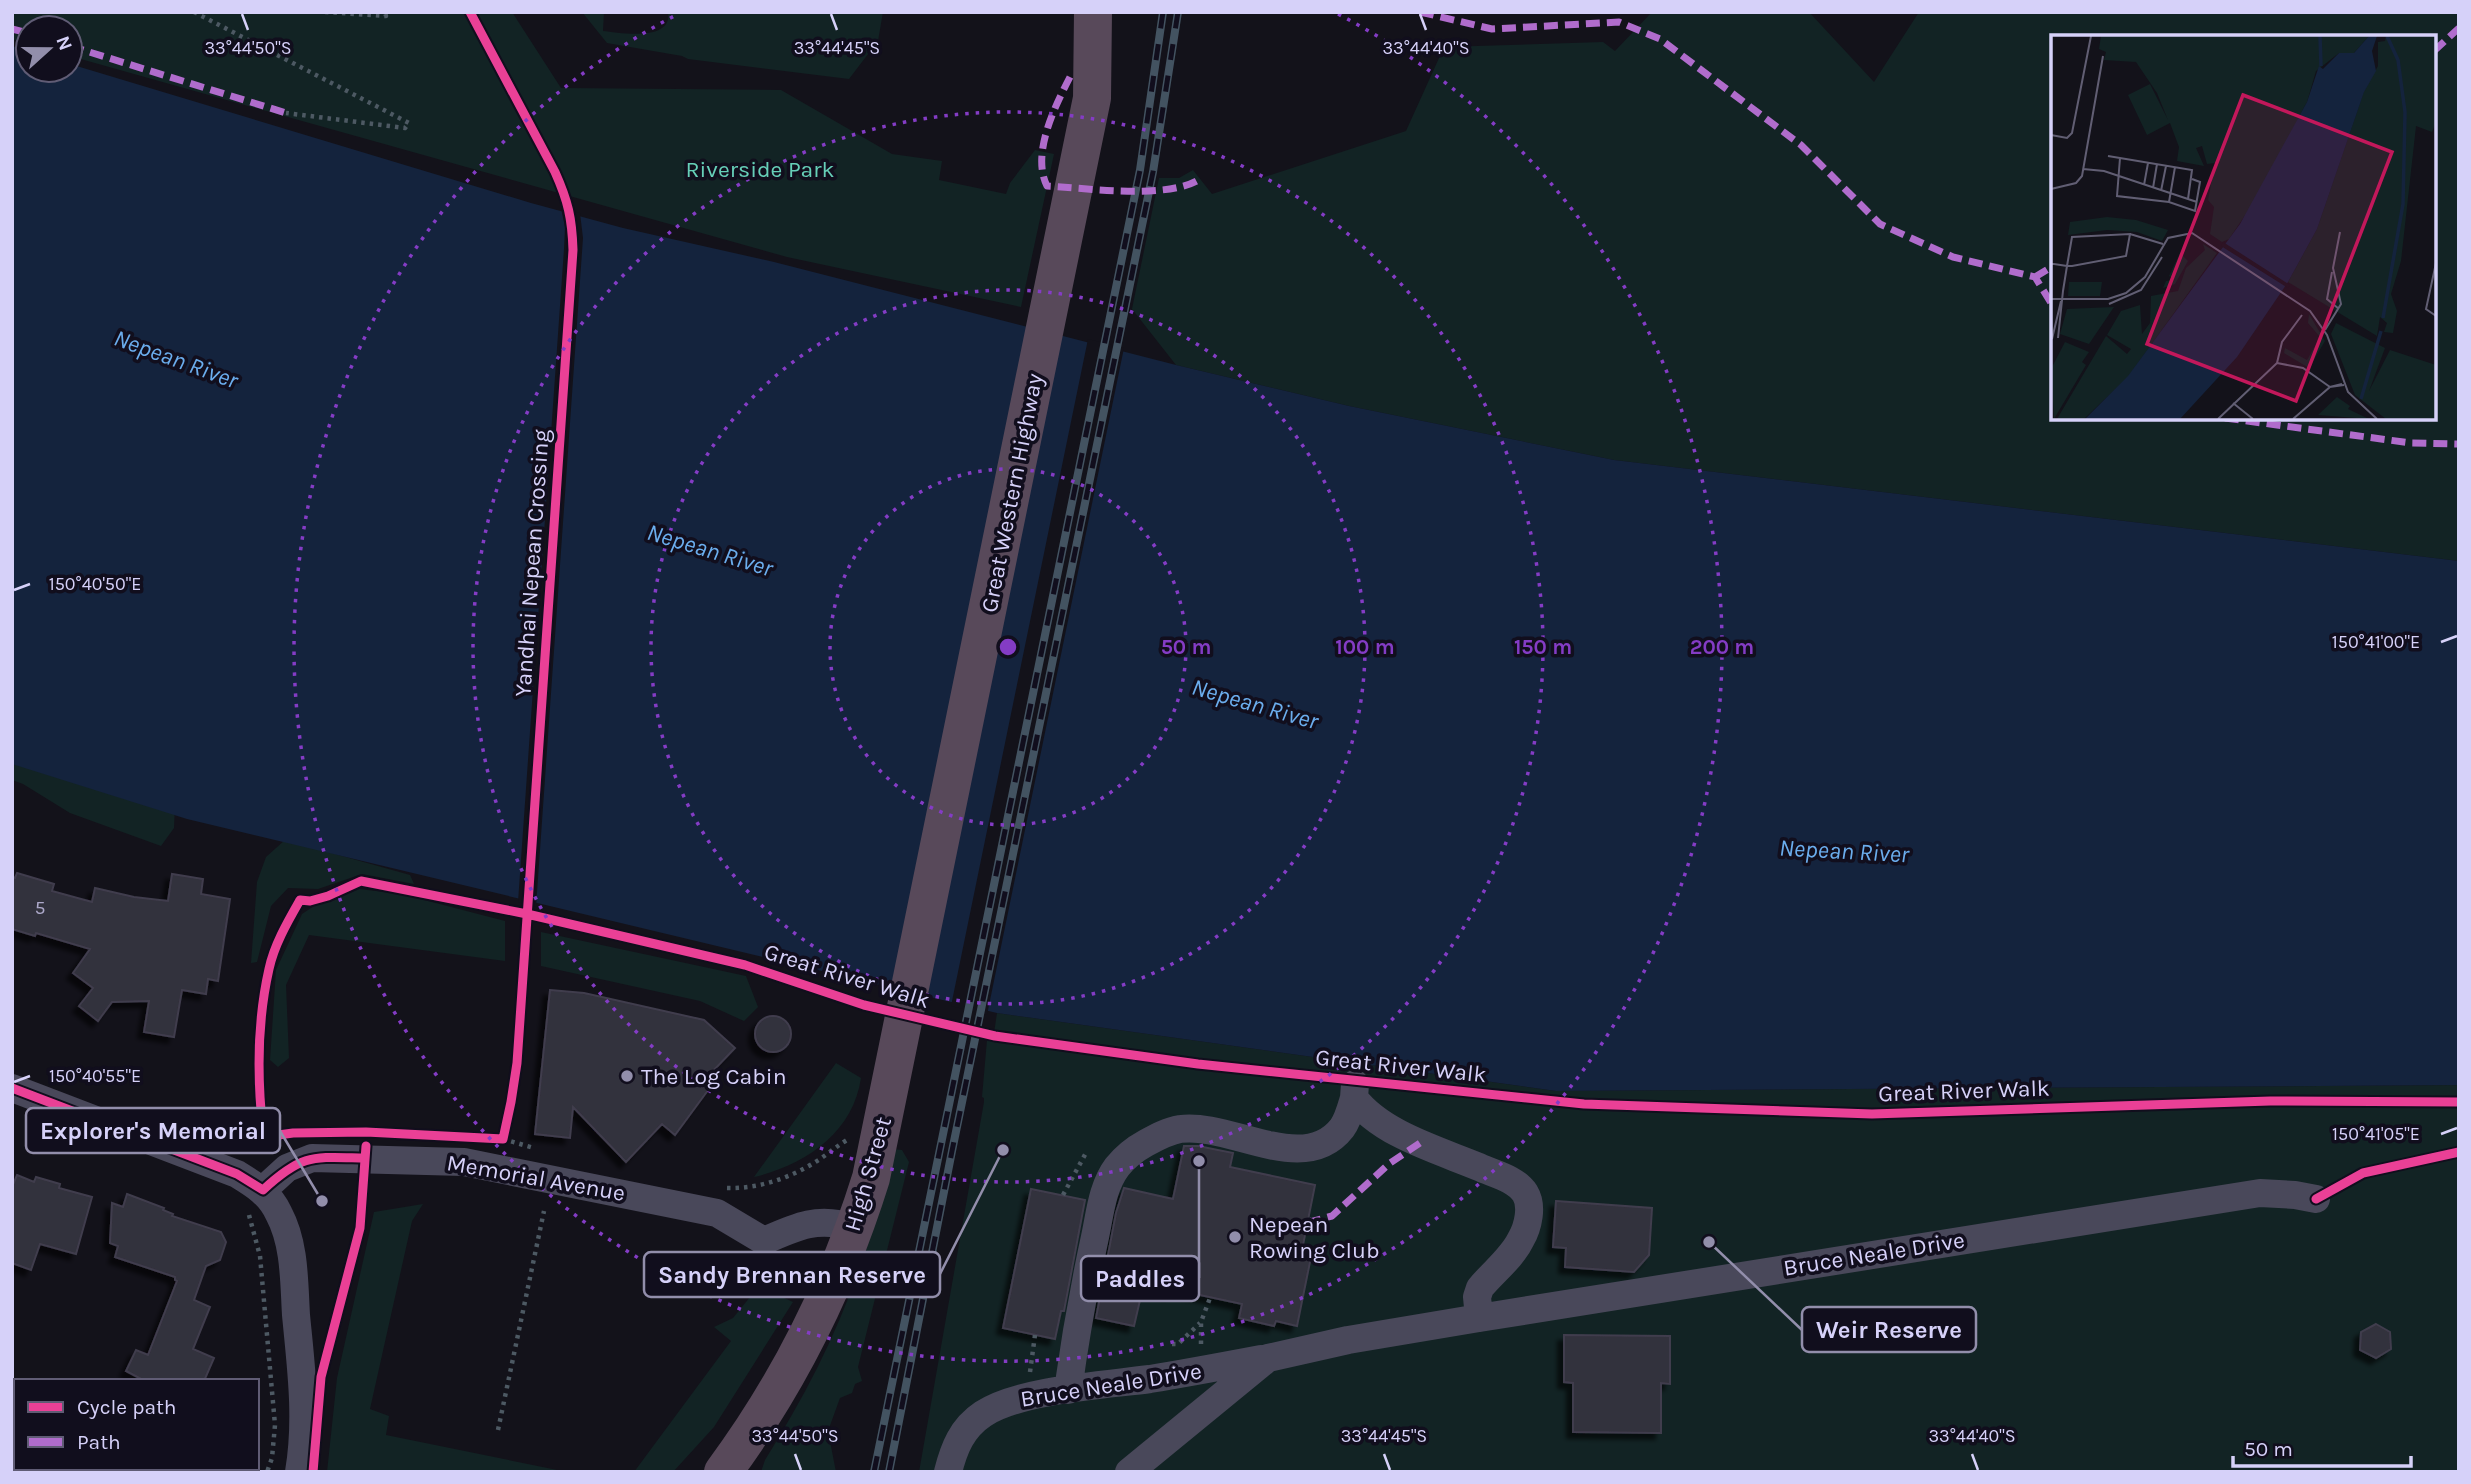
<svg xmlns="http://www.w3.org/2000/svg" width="2471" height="1484" viewBox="0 0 2471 1484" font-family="Karla,sans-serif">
	<defs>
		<filter id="shadow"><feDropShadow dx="-6" dy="6" stdDeviation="2" flood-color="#0009"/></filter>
	</defs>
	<rect width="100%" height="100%" fill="#13121a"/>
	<path fill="#122324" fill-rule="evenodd" d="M12,12h500l49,76 220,2 111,64 50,7 -3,19 67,14 4,-11 25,-33 19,4 -33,153 -234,-50 -717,-201v-28h-42v16l-16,-5z
		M582,12h22l-1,19c17,2 70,11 65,-19h215l-5,29 -29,38 -161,-20 -6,-3 -75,-13z
		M1652,12h157l65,70 45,-70h540v549l-845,-101 -265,-54 -173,-41 -44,-56 27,-131h20l14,-8 19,24 194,-63 38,-84 159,-5 12,9zM2053,37h381v381h-381z
		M12,759l163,46 -1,23 -13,18 -91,-33 -47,-29 -11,-4z
		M285,840l125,35 4,9 -52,-10 -44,15 -30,-1 -17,18 -14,56 -6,1 6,-81 9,-25z
		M359,889l42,5 104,27v40l-196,-26 -23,50 3,73 -11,9 -8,-7 6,-90 26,-56 24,-16 3,3z
		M541,932l205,44 12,31 -14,14 -44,-20 -159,-35z
		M997,1013l559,78 903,-6v387h-1540l65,-370v-4l-2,-1 5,-57h6z
		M836,1063l25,15c-8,55 -56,87 -107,99z
		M892,1149l10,1 7,12 -51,205 4,14 -7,3 -3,9 -12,5 -12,33 8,41h-75l4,-12c42,-67 78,-137 101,-213 10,-32 17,-66 26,-98z
		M423,1204l-11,17 -42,188 19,7 -3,19 181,37h-240l10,-94 37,-166z
		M759,1286l34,16 -79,125 -41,45h-39l97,-131 -17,-14 19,-9z"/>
	<path fill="#14233d" d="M12,46l16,5v19h42v-6l461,139 92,25 151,34 402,103 173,41 265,54 845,101v524l-903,6 -559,-78 -810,-194 -175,-55z"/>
	<path fill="#13121a" d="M561,208l19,5 3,25 -47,669 -18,-5 46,-653 1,-22z
		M1088,339l36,9 -137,667 -36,-9z"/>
	<path fill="#32303c" stroke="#403d4d" stroke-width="2" filter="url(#shadow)" d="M17,873l37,11 -2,7 40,11 3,-14 39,9 34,4 4,-27 31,5 -2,15 29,5 -12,82 -10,-2 -2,15 -24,-4 -8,47 -30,-5 5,-31 -37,1 -14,19 -19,-15 14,-18 -20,-15 17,-24 -54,-16 -1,3 -23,-7v-52l3,1z
		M550,990l34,3 120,27 31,28 -24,25 6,5 -42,57 -13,-11 -36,38 -53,-55 -3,31 -35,-4z
		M755 1034a18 18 0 1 1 36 0a18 18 0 1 1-36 0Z
		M1184,1146h14l35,7 -3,14 85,18 -14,70 10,2 -14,69 -21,-5 -2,5 -35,-8 3,-14 -70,-15 -1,4 -28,-6 -9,39 -38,-8 20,-105 8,-25 49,11z
		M17,1175l17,7 2,-5 24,7 -1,4 33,9 -16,57 -36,-10 -9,26 -19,-7v-76z
		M1031,1189l54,11 -21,111h-3l-6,28 -52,-11z
		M127,1194l37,14 -1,2 10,4 -1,2 49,16 5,10 -6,18 -14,6 -12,34 16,7 -17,42 21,9 -10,23h-59l-19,-10 10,-21 12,5 29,-74 -2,-1v-3l-60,-20 3,-11 -8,-3 2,-40 11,4z
		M1556,1201l96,7 -3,47 -15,17 -69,-5 1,-19 -13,-1z
		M2376,1324l14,8 1,17 -15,9 -16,-8 1,-18z
		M1564,1335l106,1v48l-9,-1v50l-88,-1v-49l-9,-1z"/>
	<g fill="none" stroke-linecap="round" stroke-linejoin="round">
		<path stroke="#4d5963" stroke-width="4.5" stroke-dasharray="3.5 5" stroke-linecap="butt" d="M194,12l215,111 -4,5 -119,-15
			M325,12l61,4 -1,-4
			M310,901l18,-5 33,-15
			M503,1139l31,9
			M727,1188c33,1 66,-11 93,-29 9,-6 17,-13 27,-19
			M1063,1195l24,-44
			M249,1215l11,41 15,169 -3,33 -5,14
			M1172,1344h6l22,-21
			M1201,1344v-22l9,-24
			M1030,1372l5,-37
			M498,1430l46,-219"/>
		<path stroke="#49485a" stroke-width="28" d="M1355,1084l-1,14c27,36 84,52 125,69 15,7 36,11 46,26 8,13 3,34 -4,46 -9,19 -28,33 -41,49l-3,9 2,21
			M12,1088l225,86c18,11 33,20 42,40 16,30 15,68 17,101 5,52 12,104 3,157
			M263,1190l24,-22 25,-10 152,4 253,51 47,28c33,-15 55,-25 90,-13
			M1068,1390c7,-51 16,-102 27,-153 5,-23 7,-50 22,-70 8,-10 18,-18 29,-24 11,-6 22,-12 34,-14 50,-7 124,48 162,-1 6,-8 9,-20 12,-30
			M948,1472c6,-24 14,-44 35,-58 36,-24 122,-29 167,-35 37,-6 74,-13 111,-20
			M1129,1472l139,-114 80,-18 131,-22 781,-125 35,2 21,4"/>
		<path stroke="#58495a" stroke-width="38" d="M723,1472c66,-89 115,-188 148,-294l221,-1080 1,-86"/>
		<g stroke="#435361" stroke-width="8">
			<path id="rail" d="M874,1472l266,-1302 23,-158
				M889,1472l63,-321 201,-979 25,-160"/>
		</g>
		<use href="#rail" stroke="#110e1d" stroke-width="5" stroke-dasharray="16" stroke-linecap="butt"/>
		<path stroke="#b06ccc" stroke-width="7" stroke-dasharray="14 7" stroke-linecap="butt" d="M1420,12l72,17 127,-7 41,17 141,106 79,79 73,33 82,20 18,29
			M12,29l16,4
			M70,46l216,67
			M2434,51l25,-23
			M1070,77c-15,29 -39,77 -23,109 40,2 120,14 153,-7
			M2035,277l18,-11
			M2225,418l186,25 48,1
			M1308,1220l2,2 22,-6 58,-53 30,-20"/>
		<g stroke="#110e1d" stroke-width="13">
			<path id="cycleway" d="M12,1088l225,86 26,16c40,-37 50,-33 102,-32
				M263,1131c-6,-53 -6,-109 6,-162 5,-24 19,-48 31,-69l10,1 18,-5 33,-15 166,33 218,51 119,40 131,31 203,28 386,40 288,10 398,-13 189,1
				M263,1131l8,5 22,-3 73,-1 137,7 8,-37 6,-39 56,-813c-1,-32 -5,-49 -18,-78l-85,-160
				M2316,1199l47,-26 96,-21
				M313,1472l8,-95 39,-149 6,-82"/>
		</g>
		<use href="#cycleway" stroke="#ea4096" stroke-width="9"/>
	</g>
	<path fill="none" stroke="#d6d1f9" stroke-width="2.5" d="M242,14l6,16M831,14l6,16M1420,14l6,16M14,590l16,-6M2441,642l16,-6M14,1082l16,-6M2441,1134l16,-6M795,1454l6,16M1384,1454l6,16M1972,1454l6,16"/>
	<g fill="none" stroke="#843cc5" stroke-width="3.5" stroke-dasharray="3.5 7">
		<circle cx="1008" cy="647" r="178"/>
		<circle cx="1008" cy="647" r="357"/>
		<circle cx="1008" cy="647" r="535"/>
		<path d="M1338 14A714 714 0 1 1 678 14"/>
	</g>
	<g fill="#928eab" stroke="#110e1d" stroke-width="2.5">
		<circle cx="627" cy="1076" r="7"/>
		<circle cx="1235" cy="1237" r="7"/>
	</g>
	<g text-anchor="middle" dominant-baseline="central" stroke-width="7" stroke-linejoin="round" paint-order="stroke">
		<g font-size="19" fill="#ada9ca">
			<text x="40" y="908">5</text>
		</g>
		<g font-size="23" fill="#66cfb8" stroke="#110e1d">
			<text x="760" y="169">Riverside Park</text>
		</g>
		<g font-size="23" fill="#d6d1f9" stroke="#110e1d">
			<text transform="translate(1012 493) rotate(-79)">Great Western Highway</text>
			<text transform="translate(532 563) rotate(-86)">Yandhai Nepean Crossing</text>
			<text transform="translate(847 976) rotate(17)">Great River Walk</text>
			<text transform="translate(1401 1066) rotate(6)">Great River Walk</text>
			<text transform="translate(1964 1091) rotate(-2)">Great River Walk</text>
			<text transform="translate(868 1174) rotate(-74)">High Street</text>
			<text transform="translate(536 1178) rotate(10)">Memorial Avenue</text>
			<text transform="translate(1874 1254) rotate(-9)">Bruce Neale Drive</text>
			<text transform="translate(1111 1385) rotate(-9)">Bruce Neale Drive</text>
		</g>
		<g font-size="23" fill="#d6d1f9" stroke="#110e1d" text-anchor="start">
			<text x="641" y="1076">The Log Cabin</text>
			<text x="1249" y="1224">Nepean<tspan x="1249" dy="26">Rowing Club</tspan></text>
		</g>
		<g font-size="24" font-style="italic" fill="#6baded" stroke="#110e1d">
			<text transform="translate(176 359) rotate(20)">Nepean River</text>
			<text transform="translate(710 550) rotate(17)">Nepean River</text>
			<text transform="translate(1255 704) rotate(16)">Nepean River</text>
			<text transform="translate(1844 851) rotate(3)">Nepean River</text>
		</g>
	</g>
	<g transform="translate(2051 35)">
		<rect width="385" height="385" fill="#13121a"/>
		<path d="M50,1h268l-15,17h-15l-23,18 -9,31 -51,97 -27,40 -7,3 -12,-8 4,-27 -6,-7 7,-37 -8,1 -5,-18 -6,2 8,18 -27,-5 2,-14 -9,-24 -23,12 -19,-40 22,-11 18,36 -11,-27 -21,-31 -32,-2 2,-8 -7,-3zM335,1h50v86l-4,10 -16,-6 -15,135 -10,33 6,17 -4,22 -9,-1 3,-9 -7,-6 -3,19 -89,-54 29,-53 47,-138 14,-25v-24l7,-1zM56,182l29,3 32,10 -6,11 -25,-9 -30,-2 -39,5 2,-13zM152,209l14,9 -89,124 -44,42h-27l49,-83 21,18 4,-5 -24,-14 14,-24 19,-6 2,29 8,-11 1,-27 27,-5 8,-23 19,-18zM129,218l8,8 -13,23 -12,4 3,-7 9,-1 -6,-4zM18,247h33l-2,14h-32zM63,272l-25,37 -29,-10 7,-25zM258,279l16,27 -16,27 -25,-15 1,-5 22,12 13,-23 -12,-14zM285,288l49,25 -16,43 21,-41 46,15v54h-50l-31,-24 -24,-61zM14,307l24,10 -7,10 4,3 -32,54 -3,-50zM286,362l13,9 -2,3 21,10 -51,-4z" fill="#122324"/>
		<path d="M318,1h8l-5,15 4,20 -12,21 -47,137 -29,53 -51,75 -57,62h-95l43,-43 112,-152 67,-122 12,-36 4,3 16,-16h15z" fill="#14233d"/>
		<path d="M172,207l67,43 -2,3 -67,-42z" fill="#13121a"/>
		<path fill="none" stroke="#14233d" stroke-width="3.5" d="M269,1l1,30M332,283l20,-114 2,-92 -7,-52 -11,-24M310,364l20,-68"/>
		<path fill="none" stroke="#615e73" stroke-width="2" d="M0,100l16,3 5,-5 19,-97M57,121l84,14 -4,29M69,123l-3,38 52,6 26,9 5,-29 -8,-3M32,134l21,2 93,31M93,150l4,-22M102,153l4,-24M0,154l25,-6 6,-7 21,-120M110,156l5,-25M118,167l6,-35M79,199l33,10M385,228l-10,46 10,7M0,229h3l13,2h5l54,-10 4,-22 -58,3 -5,29 -4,25 -5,47M281,237l-5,27 12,10M0,264h57l18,-6 19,-16 23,-39 24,-5 118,78 17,24 21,57 29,27M58,269l32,-14 21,-33M274,295l16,-26 -8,-36 7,-36M1,304l9,-38M226,328l26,5 27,19 14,-2M226,328l5,-21 20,-27M182,368l20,16M167,384l59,-56M242,384l37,-32 12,-3"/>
		<path fill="#c2185b" fill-opacity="0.15" stroke="#c2185b" stroke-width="3.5" d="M192,60l149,57 -96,249 -149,-57z"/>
		<rect width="385" height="385" fill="none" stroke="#d6d1f9" stroke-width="3.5"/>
	</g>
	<g font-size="18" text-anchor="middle" fill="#d6d1f9" stroke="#110e1d" stroke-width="7" stroke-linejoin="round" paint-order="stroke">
		<text x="248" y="54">33°44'50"S</text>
		<text x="837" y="54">33°44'45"S</text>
		<text x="1426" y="54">33°44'40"S</text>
		<text x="95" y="590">150°40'50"E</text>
		<text x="2376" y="648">150°41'00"E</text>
		<text x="95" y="1082">150°40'55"E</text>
		<text x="2376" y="1140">150°41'05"E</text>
		<text x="795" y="1442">33°44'50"S</text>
		<text x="1384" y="1442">33°44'45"S</text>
		<text x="1972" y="1442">33°44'40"S</text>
	</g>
	<circle cx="1008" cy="647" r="10" fill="#843cc5" stroke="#110e1d" stroke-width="3.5"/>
	<g font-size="21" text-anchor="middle" font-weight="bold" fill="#843cc5" stroke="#110e1d" stroke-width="7" stroke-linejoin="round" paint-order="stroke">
		<text x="1186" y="654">50 m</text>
		<text x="1365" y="654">100 m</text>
		<text x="1543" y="654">150 m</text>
		<text x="1722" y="654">200 m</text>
	</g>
	<path fill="none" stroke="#928eab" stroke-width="2.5" d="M322 1201L280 1131M1003 1150L940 1274M1199 1161L1199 1278M1709 1242L1802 1330"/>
	<g fill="#928eab" stroke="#110e1d" stroke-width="2.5">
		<circle cx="322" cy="1201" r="7"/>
		<circle cx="1003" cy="1150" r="7"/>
		<circle cx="1199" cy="1161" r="7"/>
		<circle cx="1709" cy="1242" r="7"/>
	</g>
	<g fill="#110e1d" stroke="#928eab" stroke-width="2.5">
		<rect x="26" y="1108" width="254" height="45" rx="7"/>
		<rect x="644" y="1252" width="296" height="45" rx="7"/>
		<rect x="1081" y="1256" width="118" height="45" rx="7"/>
		<rect x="1802" y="1307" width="174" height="45" rx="7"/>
	</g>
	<g font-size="24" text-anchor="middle" font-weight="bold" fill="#d6d1f9">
		<text x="153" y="1139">Explorer's Memorial</text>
		<text x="792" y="1283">Sandy Brennan Reserve</text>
		<text x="1140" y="1287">Paddles</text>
		<text x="1889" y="1338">Weir Reserve</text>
	</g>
	<rect width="2471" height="1484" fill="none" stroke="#d6d1f9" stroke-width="28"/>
	<rect x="14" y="1379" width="245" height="91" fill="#110e1d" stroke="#605c75" stroke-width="2"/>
	<rect x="28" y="1402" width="35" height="10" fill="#ea4096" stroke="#605c75" stroke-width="2"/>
	<text x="77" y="1414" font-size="21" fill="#d6d1f9">Cycle path</text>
	<rect x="28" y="1437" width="35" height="10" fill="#b06ccc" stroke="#605c75" stroke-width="2"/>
	<text x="77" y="1449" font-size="21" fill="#d6d1f9">Path</text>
	<g transform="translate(49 49) rotate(69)"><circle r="33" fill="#110e1d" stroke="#605c75" stroke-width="2"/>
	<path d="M0-5L12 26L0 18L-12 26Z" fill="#928eab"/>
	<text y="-10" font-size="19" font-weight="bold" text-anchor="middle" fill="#d6d1f9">N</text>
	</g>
	<path d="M2233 1456v10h178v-10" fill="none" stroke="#d6d1f9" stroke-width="3.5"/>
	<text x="2244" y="1456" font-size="21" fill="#d6d1f9" stroke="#110e1d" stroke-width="5" paint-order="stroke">50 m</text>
</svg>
